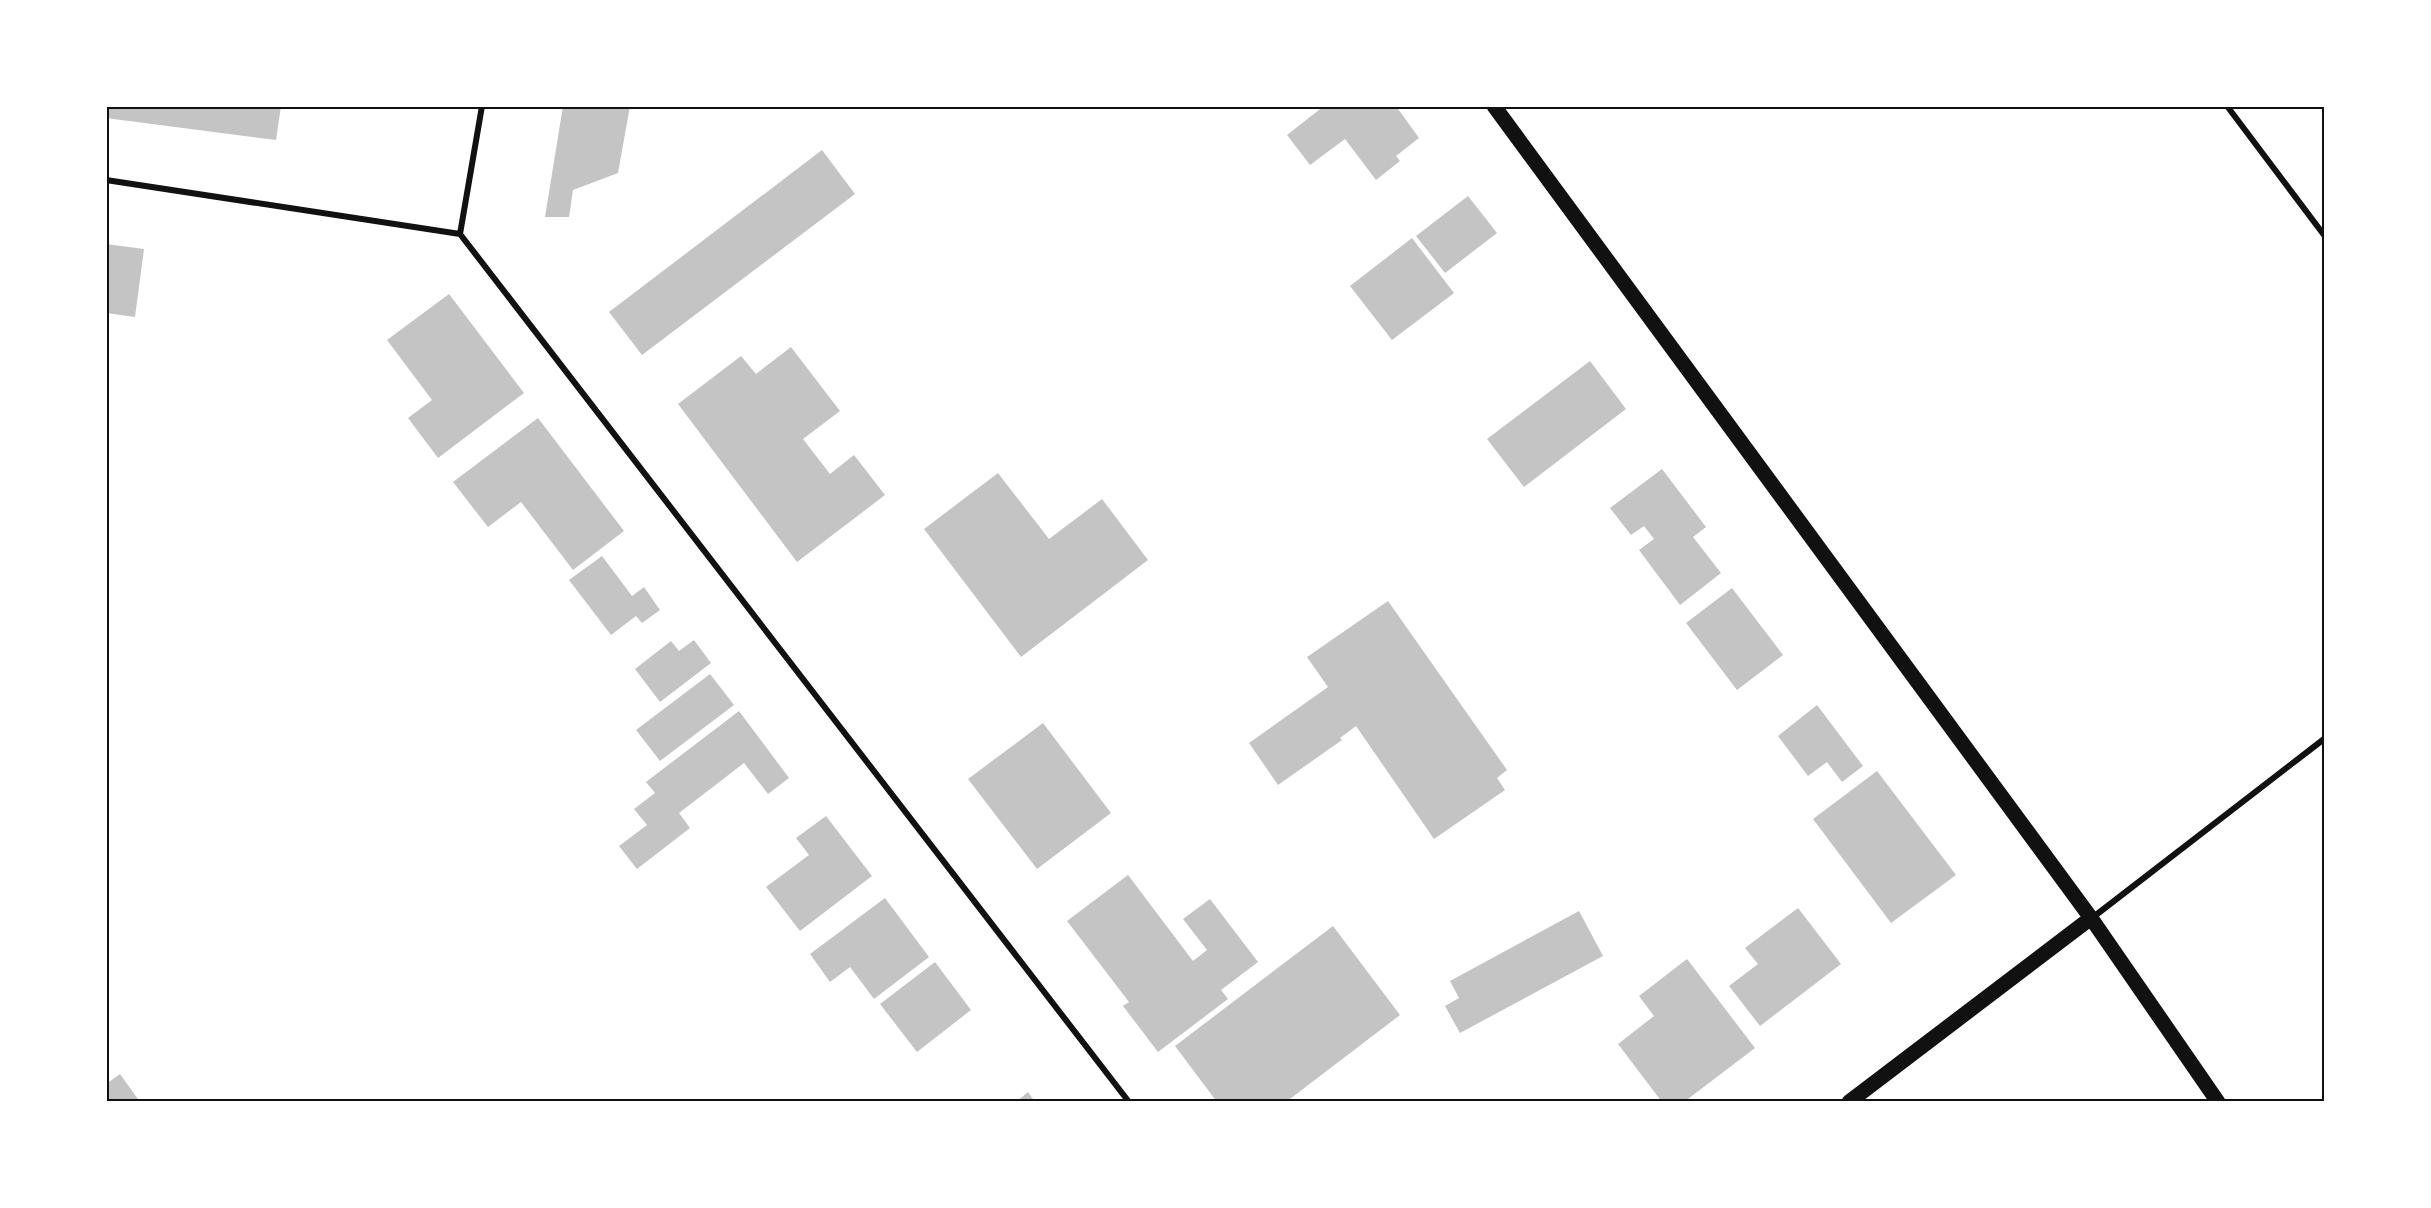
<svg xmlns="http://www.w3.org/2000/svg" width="2431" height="1208" viewBox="0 0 2431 1208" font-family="'Golos Text',sans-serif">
	<rect width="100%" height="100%" fill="#fff"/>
	<path fill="#c4c4c4" d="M106,106h175l-5,34 -170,-22z
		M563,106h67l-12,67 -45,17 -4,27h-24z
		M1324,106h72l23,32 -23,18 4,5 -24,19 -31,-41 -35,26 -23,-30z
		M822,150l33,44 -213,161 -33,-43z
		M1468,196l29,37 -52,40 -29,-37z
		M1412,238l42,55 -62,47 -42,-54z
		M106,244l38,5 -9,68 -29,-4z
		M449,294l75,99 -86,65 -30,-40 24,-18 -45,-60z
		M791,347l49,64 -37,28 27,35 24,-19 31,40 -88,67 -119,-158 63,-48 15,18z
		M1590,361l36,48 -102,78 -37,-48z
		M538,418l86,113 -51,39 -52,-68 -33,25 -35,-45z
		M1662,469l44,58 -13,10 28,36 -41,32 -41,-55 15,-11 -10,-13 -13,9 -21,-27z
		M998,473l51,66 53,-40 46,61 -127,97 -97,-128z
		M602,556l30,40 12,-9 16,23 -18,13 -6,-7 -25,19 -42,-55z
		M1732,588l51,67 -46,35 -51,-67z
		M1388,601l119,169 -10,8 8,12 -71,49 -78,-113 -16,12 2,2 -64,45 -29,-42 79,-56 -21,-30z
		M694,640l17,23 -51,39 -25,-33 36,-28 8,10z
		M710,674l24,31 -74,56 -24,-31z
		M1817,705l46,61 -21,16 -15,-20 -19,14 -30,-40z
		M739,711l50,67 -21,16 -24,-31 -65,50 11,15 -53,41 -18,-23 28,-21 -13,-16 21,-16 -9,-11z
		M1043,723l68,90 -74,56 -69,-90z
		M1877,771l79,104 -65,48 -78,-104z
		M826,816l46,60 -72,55 -34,-44 43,-32 -13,-17z
		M1128,875l65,86 14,-11 -24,-31 27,-20 48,63 -37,28 7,9 -70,53 -35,-46 6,-4 -62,-81z
		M885,898l44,59 -55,42 -24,-32 -20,15 -20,-28z
		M1798,908l43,56 -81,62 -31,-40 29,-22 -13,-16z
		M1579,911l24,45 -143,77 -15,-27 14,-8 -9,-17z
		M1333,926l67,89 -114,87h-69l-42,-56z
		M1687,959l68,89 -71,54h-22l-44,-58 36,-28 -15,-20z
		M935,962l36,48 -54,42 -37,-48z
		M120,1074l20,28h-34v-18z
		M1028,1092l7,10h-19z"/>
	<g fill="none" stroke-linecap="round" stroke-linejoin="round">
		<path stroke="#111" stroke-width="6" d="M2227,106l97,129
			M106,180l354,54 22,-128
			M460,234l669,868
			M2092,918l232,-179"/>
		<path stroke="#111" stroke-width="15" d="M1494,106l597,812 127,184
			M1849,1102l242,-184"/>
	</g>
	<rect width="2431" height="1208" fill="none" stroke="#ffffff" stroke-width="216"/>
	<rect x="108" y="108" width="2215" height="992" fill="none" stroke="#111" stroke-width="2"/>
</svg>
